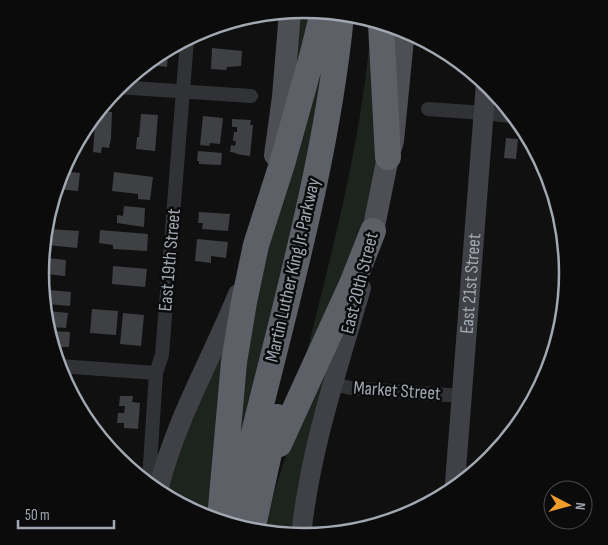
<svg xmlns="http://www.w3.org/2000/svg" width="608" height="545" viewBox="0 0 608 545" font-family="'Sofia Sans Condensed',sans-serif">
	<rect width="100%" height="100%" fill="#101011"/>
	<path fill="#1c241d" d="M304,9l11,2 -27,88 9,-89z
		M371,22l7,120 -4,58 -72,172c28,-115 61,-231 69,-350z
		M321,55l-2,33 -17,97 -67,273 11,-136z
		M230,329l-21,188 -6,-1 -39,-26 5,-16z
		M334,342l-39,192 -30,-6c14,-65 42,-125 69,-186z"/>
	<path fill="#3f4044" d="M212,48l30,3 -1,15 -14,1 -1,3 -15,-1z
		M168,52l-1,15 -15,-2v-2z
		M101,111l11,1 -1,26 -2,10 -7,-1 -1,6 -8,-1 2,-28 1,-6z
		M141,114l17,1 -3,36 -19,-2 1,-12h2z
		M203,116l20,2 -3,26 -10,-1 -1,3 -9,-1z
		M232,119l19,1 -1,5h3l-3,31 -14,-2v-1l-6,-1 1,-7 4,1 1,-5h-3l1,-9h3v-5h-5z
		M88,130l-2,13 -6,-1z
		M506,138l12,1 -2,20 -12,-1z
		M198,151l24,2 -1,12 -22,-1v-3h-2z
		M61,171l19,2 -2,18 -21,-2z
		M114,172l39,5 -3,23 -12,-1v-5l-26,-3z
		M124,206l21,2 -1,19 -27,-4v-8l6,1z
		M199,212l31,2 -2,17 -26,-2 1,-6h-5z
		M49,229l30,2 -2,17 -30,-3z
		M100,230l48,4 -1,17 -34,-2v-4l-14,-2z
		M197,239l31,3 -2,16 -15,-2v7l-16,-2z
		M47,258l19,2 -1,16 -19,-2z
		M113,266l34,3 -2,18 -33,-3z
		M48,290l23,2 -1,14 -23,-2 -3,-12h4z
		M92,309l26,2 -2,24 -26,-2z
		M48,311l20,2 -2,15 -15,-1z
		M123,313l21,2 -3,31 -21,-2z
		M52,331l18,1 -1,15h-14z
		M120,396h13l-1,6 8,1 -2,26 -14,-1v-5h-7l1,-10h6l1,-7h-6z"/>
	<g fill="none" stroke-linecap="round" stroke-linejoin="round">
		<path stroke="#313236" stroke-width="14" d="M117,87l134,9
			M428,109l56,4 27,3
			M59,366l97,7
			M332,384l19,4 110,8
			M149,480l7,-107 6,-18 25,-315"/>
		<g stroke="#3f4146" stroke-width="20">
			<path id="s1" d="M455,483l31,-400"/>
			<path d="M159,487c17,-68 53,-129 79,-193"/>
			<path d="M301,536c9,-87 36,-165 60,-248"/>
		</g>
		<path stroke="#4d4f55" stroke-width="22" d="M275,155l8,-58 7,-85
			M373,231l15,-74 5,-16 11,-112"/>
		<path stroke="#5d6067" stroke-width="26" d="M381,24l7,133
			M279,444l73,-160 21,-53
			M220,519l14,-157 10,-60 12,-57 26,-81 31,-111 10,-41
			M233,522c37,-168 91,-334 108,-506
			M253,526l24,-109"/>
	</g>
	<g text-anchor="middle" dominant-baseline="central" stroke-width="5" stroke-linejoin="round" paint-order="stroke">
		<g font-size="19" fill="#a1a8b2" stroke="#0b0b0c">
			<text transform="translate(170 260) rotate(-85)">East 19th Street</text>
			<text transform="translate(293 270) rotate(-77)">Martin Luther King Jr. Parkway</text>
			<text transform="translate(360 283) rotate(-76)">East 20th Street</text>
			<text stroke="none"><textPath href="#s1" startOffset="200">East 21st Street</textPath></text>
			<text transform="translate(397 391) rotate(4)">Market Street</text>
		</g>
	</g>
	<path d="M0 0H608V545H0ZM49 273a255 255 0 1 1 510 0a255 255 0 1 1-510 0Z" fill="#0b0b0c" fill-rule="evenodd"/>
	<path fill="none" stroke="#a1a8b2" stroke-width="2.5" d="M49 273a255 255 0 1 1 510 0a255 255 0 1 1-510 0Z"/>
	<g transform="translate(568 505) rotate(96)"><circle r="24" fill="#0b0b0c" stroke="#474a4e"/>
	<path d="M0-4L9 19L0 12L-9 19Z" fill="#f09c29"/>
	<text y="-8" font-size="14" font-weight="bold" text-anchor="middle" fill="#a1a8b2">N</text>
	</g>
	<path d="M18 520v8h96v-8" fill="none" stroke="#a1a8b2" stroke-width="2.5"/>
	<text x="25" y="520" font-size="15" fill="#a1a8b2" stroke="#0b0b0c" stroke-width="4" paint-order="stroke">50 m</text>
</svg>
